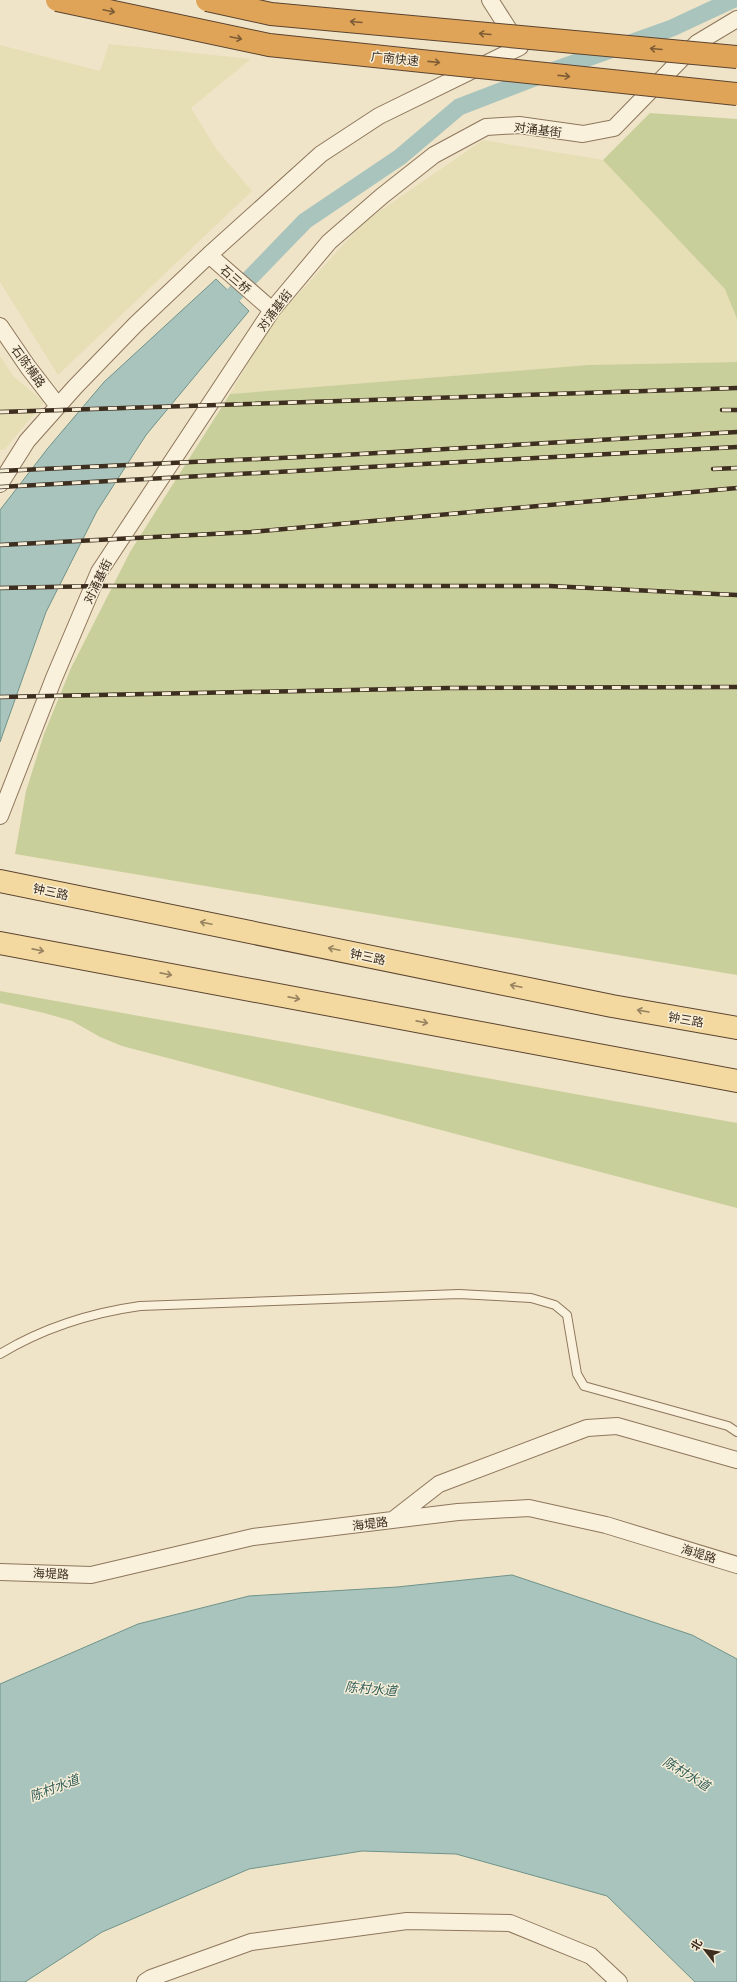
<svg xmlns="http://www.w3.org/2000/svg" width="737" height="1982" viewBox="0 0 737 1982" font-family="'Playfair Display','Noto Sans SC',serif">
	<rect width="100%" height="100%" fill="#f0e4c8"/>
	<path fill="#e6deb5" d="M109,44l142,15 -60,49 26,42 35,41 -194,184 -58,-93v-237l100,26z
		M483,140l120,20 123,129 11,30v43l-149,3 -358,29 41,-70 93,-102z
		M0,356l13,20 31,26 -39,47 -5,1z"/>
	<path fill="#c9cf9b" d="M650,113l87,6v200l-12,-30 -122,-129z
		M737,362v613l-722,-121 11,-63 18,-57 27,-66 59,-116 100,-158 358,-29z
		M0,991l737,132v85l-615,-162 -22,-9 -28,-16 -28,-8 -44,-10z"/>
	<path fill="#a9c4bc" stroke="#6f938a" d="M216,279l33,32 -103,124 -49,76 -51,101 -46,130v-232l48,-62 56,-66z
		M512,1575l180,60 45,24v323h-42l-88,-86 -151,-42 -94,-3 -113,18 -147,63 -77,50h-25v-298l138,-60 111,-28 148,-9z"/>
	<g fill="none" stroke-linecap="round" stroke-linejoin="round">
		<path stroke="#a9c4bc" stroke-width="17" d="M217,312l88,-91 95,-64 59,-50 101,-39 112,-40 60,-28"/>
		<g stroke="#8d765c" stroke-width="10">
			<path id="lane" d="M0,1354c43,-26 90,-41 140,-48l319,-12 72,4 24,7 12,10 10,59 7,12 144,40 9,6"/>
		</g>
		<g stroke="#8d765c" stroke-width="18">
			<path id="street" d="M209,255l63,55
				M0,326l28,41 30,39
				M0,484l27,-43 48,-54 61,-63 73,-69 112,-101 58,-38 141,-69 -30,-47
				M0,816l54,-138 45,-106 173,-262 57,-68 53,-46 52,-41 52,-28 33,-2 64,9 31,-6 83,-85 40,-24
				M394,1519l45,-35 148,-56 30,-2 120,34
				M0,1572l91,3 162,-38 205,-25 71,-4 77,17 131,40
				M145,1982l6,-4 100,-36 156,-21 103,2 81,33 28,26"/>
		</g>
		<g stroke="#5b4430" stroke-width="24">
			<path id="primary" d="M0,881l612,125 125,22
				M0,943l737,138"/>
		</g>
		<use href="#lane" stroke="#faf1dc" stroke-width="8"/>
		<use href="#street" stroke="#faf1dc" stroke-width="16"/>
		<use href="#primary" stroke="#f3d9a0" stroke-width="22"/>
		<g stroke="#3d2e20" stroke-width="4.5">
			<path id="rail" d="M722,410h15
				M0,412l737,-24
				M713,469l24,-1
				M0,471l343,-16 394,-23
				M0,487l737,-40
				M0,545l251,-13 486,-44
				M0,588l99,-2h450l188,9
				M0,697l449,-9 288,-1"/>
		</g>
		<use href="#rail" stroke="#f7eed8" stroke-width="3" stroke-dasharray="9" stroke-linecap="butt"/>
		<g stroke="#5b4430" stroke-width="24" stroke-linecap="butt">
			<path id="highway-bridge" d="M57,0l212,45 468,49
				M207,0l64,14 466,43"/>
		</g>
		<use href="#highway-bridge" stroke="#e0a458" stroke-width="22"/>
	</g>
	<defs><path id="oneway-shaft" d="M-6 0H5M1.5-3L5.5 0L1.5 3" fill="none" stroke-width="1.6" stroke-linecap="round" stroke-linejoin="round"/></defs>
	<g stroke="#7e5d36">
		<use href="#oneway-shaft" transform="translate(109 11) rotate(12)"/>
		<use href="#oneway-shaft" transform="translate(356 22) rotate(-175)"/>
		<use href="#oneway-shaft" transform="translate(485 34) rotate(-175)"/>
		<use href="#oneway-shaft" transform="translate(236 38) rotate(12)"/>
		<use href="#oneway-shaft" transform="translate(656 49) rotate(-175)"/>
		<use href="#oneway-shaft" transform="translate(434 62) rotate(6)"/>
		<use href="#oneway-shaft" transform="translate(564 76) rotate(6)"/>
	</g>
	<g stroke="#988460">
		<use href="#oneway-shaft" transform="translate(206 923) rotate(-168)"/>
		<use href="#oneway-shaft" transform="translate(334 949) rotate(-168)"/>
		<use href="#oneway-shaft" transform="translate(38 950) rotate(11)"/>
		<use href="#oneway-shaft" transform="translate(166 974) rotate(11)"/>
		<use href="#oneway-shaft" transform="translate(516 986) rotate(-168)"/>
		<use href="#oneway-shaft" transform="translate(294 998) rotate(11)"/>
		<use href="#oneway-shaft" transform="translate(643 1011) rotate(-170)"/>
		<use href="#oneway-shaft" transform="translate(422 1022) rotate(11)"/>
	</g>
	<g text-anchor="middle" dominant-baseline="central" stroke-width="3" stroke-linejoin="round" paint-order="stroke">
		<g font-size="12" fill="#3d2e20" stroke="#f7eed8">
			<text transform="translate(395 58) rotate(6)">广南快速</text>
			<text transform="translate(538 129) rotate(7)">对涌基街</text>
			<text transform="translate(236 279) rotate(41)">石三桥</text>
			<text transform="translate(274 310) rotate(-53)">对涌基街</text>
			<text transform="translate(29 366) rotate(54)">石陈横路</text>
			<text transform="translate(97 581) rotate(-64)">对涌基街</text>
			<text transform="translate(51 891) rotate(12)">钟三路</text>
			<text transform="translate(368 956) rotate(12)">钟三路</text>
			<text transform="translate(686 1019) rotate(10)">钟三路</text>
			<text transform="translate(370 1523) rotate(-7)">海堤路</text>
			<text transform="translate(699 1553) rotate(17)">海堤路</text>
			<text transform="translate(51 1573) rotate(2)">海堤路</text>
		</g>
		<g font-size="13" font-style="italic" fill="#2f5d5a" stroke="#f7eed8">
			<text transform="translate(371 1688) rotate(5)">陈村水道</text>
			<text transform="translate(687 1773) rotate(31)">陈村水道</text>
			<text transform="translate(54 1787) rotate(-21)">陈村水道</text>
		</g>
	</g>
	<g transform="translate(705 1950) rotate(301)" stroke="#f7eed8" stroke-width="3" paint-order="stroke">
	<path d="M0-3L7 15L0 10L-7 15Z" fill="#3d2e20"/>
	<text y="-6" font-size="11" font-weight="bold" text-anchor="middle" fill="#3d2e20">北</text>
	</g>
</svg>
